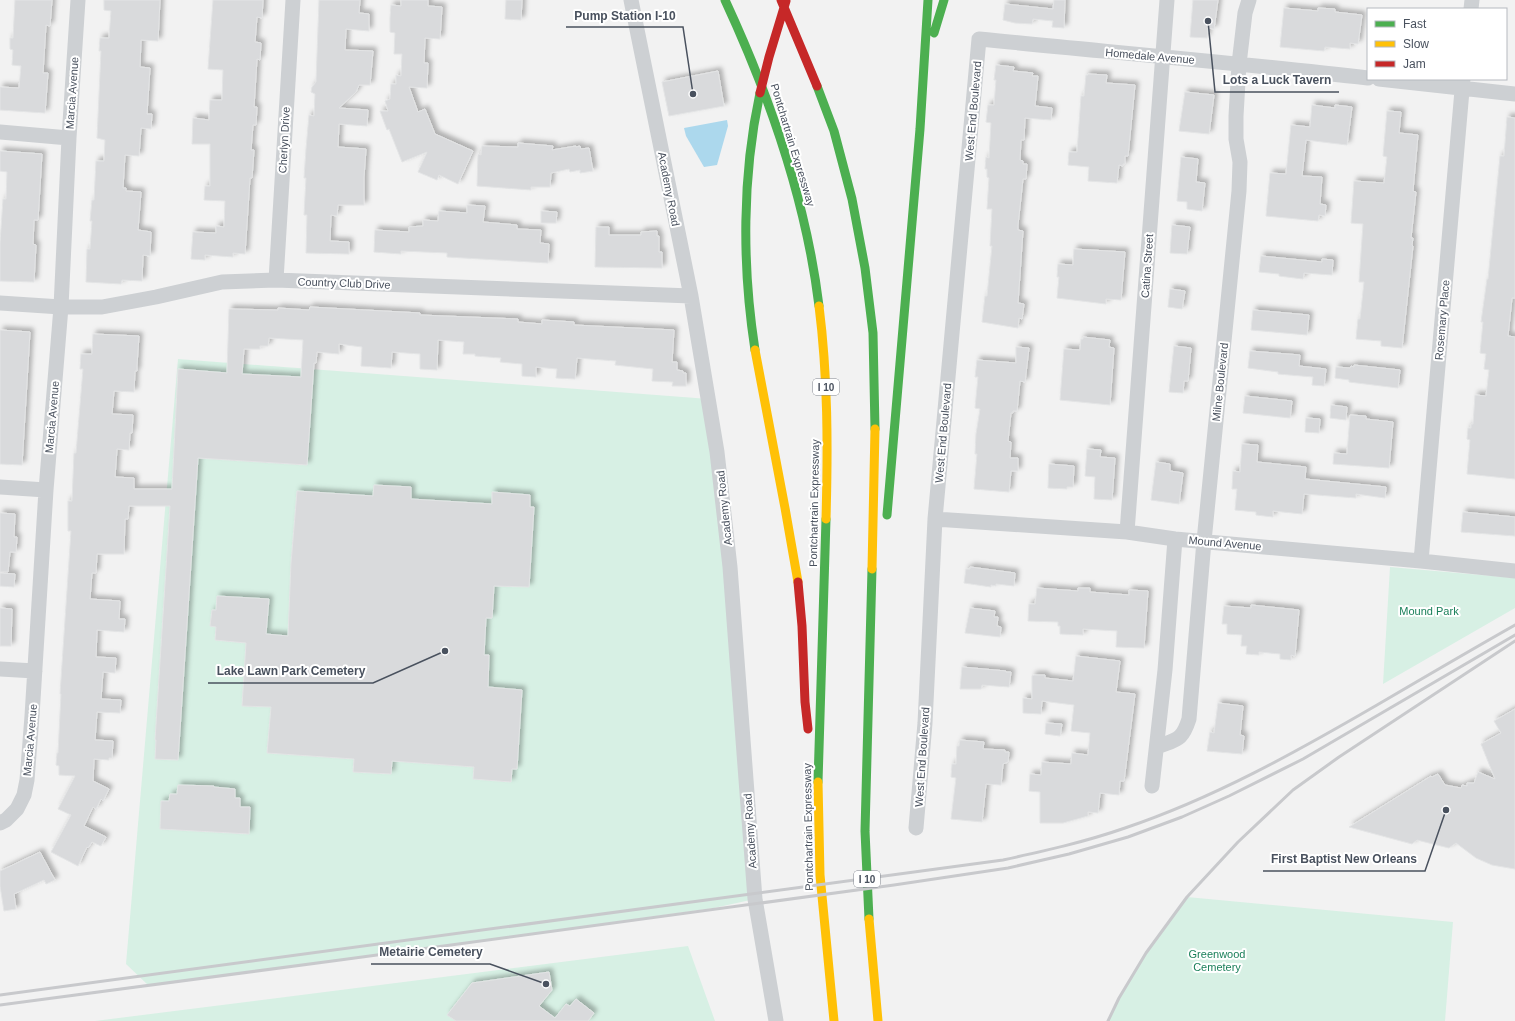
<svg xmlns="http://www.w3.org/2000/svg" width="1515" height="1021" viewBox="0 0 1515 1021" font-family="Helvetica,sans-serif">
	<defs>
		<filter id="shadow"><feDropShadow dx="3.5" dy="-3.5" stdDeviation="2" flood-color="#0004"/></filter>
	</defs>
	<rect width="100%" height="100%" fill="#f2f2f2"/>
	<path fill="#d7f0e4" d="M178,359l531,40 46,500 -41,9 -374,52 -192,25 -22,-21z
		M1390,567l125,11v30l-132,76z
		M1187,897l266,25 -8,99h-337l11,-23 27,-45z
		M688,946l27,75h-620z"/>
	<path fill="#acd8ed" d="M727,120l1,6 -11,39 -13,2 -18,-31 -2,-8z"/>
	<path fill="#d9dadc" stroke="#e3e4e5" fill-rule="evenodd" filter="url(#shadow)" d="M15,0h37l-2,26 -4,-1 -3,48h5l-3,40 -45,-3v-23l19,1 2,-22 -9,-1 1,-15 -3,-1v-11h3z
		M104,0h56l-2,41 -17,-1 -1,27 10,1 -3,46h5l-1,15 -10,-1 -2,28 -14,-1 -2,33h3v3l15,1 -3,38 13,2 -1,24 -7,-1 -1,26 -20,-1 -1,4 -35,-2 1,-33h3l2,-28h-2l2,-21h2l2,-39h8l1,-21 -8,-2 4,-87h-2l1,-13h9l2,-27 -7,-1z
		M213,0h50l-1,18 -5,-1 -2,25 6,1 -1,17 -3,-1 -3,48h3l-1,18h-3l-2,25h3l-2,28h-2l-5,76 -12,-1v4l-28,-2v5l-14,-1 2,-27 23,1v-7l8,1 1,-26 -21,-1 1,-14h5v-42h-18l1,-26 16,2 1,-20h12l1,-30 -15,-1z
		M319,0h41l-1,13 10,1v17l-23,-2 -1,21 28,1 -3,34h-11l-3,7 -17,16 29,2 -1,16 -28,-2 -1,23 28,2 -2,28v28h-26l-1,11 -6,-1 -1,26 19,1v12l-43,-1 1,-38h-3l2,-37h-2l2,-29 3,-34 5,1 1,-22 -4,-2 1,-5 4,-5z
		M401,0h27v6l14,1 -2,32 -15,-1 -1,25h4l-1,25 -18,-1 9,25 7,-3 10,25 38,17 -15,33 -19,-9 -2,5 -19,-8 9,-20 -25,10 -13,-33 -2,1 -7,-19h8l-3,-10 5,-2 1,-15h5v-9l5,1 1,-22h-8l1,-21 -5,-1v-14l1,-13 10,1z
		M506,0h16l-1,20 -16,-1z
		M1054,0h11l-1,28 -12,-1 1,-6 -20,-2 -1,5 -17,-1 -12,-3 2,-16 48,5z
		M1193,0h25l-4,29 -6,-1 -1,10 -17,-1z
		M1284,8l34,3v-3l17,1v3l27,3 -4,29 -8,-1v6l-25,-2 -1,4 -44,-4z
		M996,65l18,2 -1,4 20,2 -1,3h6l-3,30 17,2 -1,12 -26,-2 -1,22h-3l-1,20 3,1v3h4l-1,15h-3l-5,46v5l5,1 -5,72 6,1 -2,15 -3,-1 -1,10 -36,-6 3,-26h2l5,-50h-2l2,-37h-5l2,-31 -2,-1v-8h-2l1,-12 3,1 2,-35 -5,-1 2,-17h6l2,-25h-2z
		M718,71l6,35 -55,10 -7,-34z
		M1088,74l19,1 -1,8 29,2 -7,71h-3v8h-2v2l-4,-1 -2,18 -29,-2 1,-14 -21,-2 1,-13h8l4,-56h3l2,-21h2z
		M1185,92l29,3 -5,39 -30,-3z
		M1312,105l23,3v-3l17,2 -5,38 -41,-5 -4,36 20,1 -2,27 6,1 -1,11 -6,-1 -1,6 -52,-5 4,-43 16,1 5,-49 19,2z
		M1387,111l14,1 -2,21 19,2 -5,56 3,1 -5,46h2l-1,7 1,1 -11,102 -21,-2v-5l-25,-2 2,-20h2l4,-37h-5l4,-58 -12,-1 3,-42 30,2 3,-26 -4,-1z
		M1507,117l8,1v180h-3l-4,38 7,1v142l-48,-5 3,-34 -3,-1 1,-11h3v-4h2l2,-29 11,1 3,-26 -5,-1 2,-15 -6,-1 3,-31h-2l6,-43h1l12,-123h4z
		M518,143l35,3 -1,4 24,-4v1l4,-1 1,3 8,-1 4,23 -13,2v-3l-10,2 -1,-3 -18,4 -1,14h-19v3l-54,-4 1,-32 3,1 1,-9 36,1z
		M0,151l42,3 -4,66h-4l-1,24 3,1 -2,37 -34,-1v-38l3,-44h3l1,-27 -7,-1z
		M1181,157l17,2 -2,23 9,1 -3,28 -15,-2v-7l-10,-1z
		M467,205l18,1 -2,16 34,3v4l24,1 -1,13 9,1 -1,19 -101,-6v-4l-46,-2v3l-27,-2 1,-22 34,2v-5l14,-1v-6l15,1 1,-10 28,2z
		M541,211l16,1 -1,11h-15z
		M1172,225l18,2 -3,27 -17,-1z
		M596,227h13v8h32v-3l16,-1v5h2v16h3v16l-67,-1z
		M1074,249l51,3 -4,48 -15,-1v5l-49,-6 2,-21h-2l1,-13 15,1z
		M1261,256l61,6v-3l11,1 -1,15 -28,-2 -1,6 -24,-3v-2l-20,-2z
		M1170,289l15,2 -3,18 -14,-2z
		M310,307l110,6v2l98,4v3l24,2v-4l32,2v3l100,5 -2,32h5v8l6,1v2h3v13h-14l1,-4 -21,-1 1,-12 -38,-4 1,-4 -39,-3 -2,21 -19,-1 1,-9 -21,-2v10l-14,-1v-12l-22,-2 1,-4 -26,-2v-2h-12l1,-12 -26,-2 -1,30 -17,-1v-15l-28,-2 -1,16 -30,-2 1,-19 -23,-3v10l-22,-2 -1,11h-2l-7,102 -109,-7 -20,302 -23,-1 1,-19h-1l15,-234h-41l-1,13h-3l-1,35h-27l-1,19h-4l-2,26 30,2 -1,18h6l-1,13 -27,-2 -1,27 20,1 -1,15 -12,-1 -2,27 20,1 -1,13 -23,-1 -2,28 18,1 -1,17h-3v2l-15,-1 -1,22 16,8 -6,12 -2,-2 -5,10 -3,-2 -9,19 22,11 -5,9 -9,-4 -4,6 -1,-1 -9,19 -27,-14 20,-37 -13,-6 17,-33 -16,-1v-9l-3,-1 1,-12h1l3,-59h-1l11,-163h-3v-30h4l2,-48h2l7,-84h-3l1,-15h11l1,-20 46,2 -2,29v6h-2l-1,21 -20,-1 -2,23 21,1 -1,18h-2l-1,17 -12,-1 -2,28 19,1v11h38l6,-120 49,4 2,-64 49,1v-2l31,2zM269,338l34,2 -2,37 -59,-3 2,-25h16v-3h8z
		M1253,310l56,5 -2,20 -56,-5z
		M0,330l30,2 -8,133 -22,-1z
		M1083,337l27,3 -1,7 5,1 -4,57 -50,-5 4,-51 16,1 1,-11h2z
		M1174,346l17,2 -3,33h-4l-1,12 -14,-1z
		M1016,347l13,1 -4,34 -5,-1 -3,30h-4v2h-2l-3,28 3,1 -1,16h8v13h-7l-2,21 -35,-3 3,-35h-2l1,-20 4,-25 -5,-1 3,-31h-3l2,-17 39,3z
		M1250,351l50,4 -1,11 27,3 -2,17 -12,-1 1,-8 -35,-3v-2l-30,-4z
		M1354,365l46,5 -2,18 -49,-6v-2l-14,-2 1,-11 14,1 1,-2 3,1z
		M1245,396l47,5 -2,17 -47,-5z
		M1331,405l16,2 -1,13 -16,-2z
		M1350,415l16,1v3l27,3 -4,46 -56,-4 1,-11 13,1z
		M1306,418l14,1 -1,14 -14,-1z
		M1242,444l16,1 -1,17 49,5 -1,12 81,8 -1,11 -29,-4v4l-52,-4 -2,20 -29,-3v6l-17,-2v-3l-21,-2 2,-21h-5l1,-18 7,1z
		M1087,449l14,1 -1,7 15,1 -3,42 -18,-1 1,-22 -10,-1z
		M1156,462l14,2v7l13,2 -4,31 -28,-4z
		M1049,464l25,2 -1,21h-6v2l-19,-1z
		M374,485l37,2v12l81,5v-12l38,3v12h4l-5,80 -35,-1 -2,32h-6l-2,37h5l-1,32 34,3 -5,79h-5l-1,13 -38,-3 1,-12 -82,-6 -1,13 -38,-2 1,-13 -87,-6 4,-46 -29,-1 4,-63 -31,-3 1,-13 -6,-1 2,-16h4l1,-14 52,3 -3,35 22,2 3,-73 6,-72 76,5z
		M1463,512l52,5v19l-54,-4z
		M0,513l15,1 -1,23h3l-1,15h-6l-2,20h-8z
		M970,567l45,6 -1,13 -18,-2v2l-5,-1v2l-27,-4 2,-14h4z
		M0,573l15,1 -1,13 -14,-1z
		M1037,588l41,3v-3h12v4l39,3v-5l19,1 -4,57 -28,-1 1,-16 -34,-2v6l-23,-1v-8h-2v-4l-30,-1 1,-17h6z
		M1251,605l48,5 -4,46 -4,-1v5l-11,-1v-5l-21,-2v3l-13,-1 1,-8h-6l1,-11 -15,-1v-10h-5l2,-18 27,2z
		M0,608l12,1 -1,37h-11z
		M970,608l25,3 -1,6h4l-1,9 4,1 -1,10 -35,-4z
		M1076,656l44,5 -4,31 19,2 -11,87h-4l-1,14 -19,-2 -2,20 -10,-1v4l-25,7h-23v-31l-11,-1 1,-17 11,1 1,-13 29,2 1,-11 16,2 2,-22 -19,-2 3,-26 -32,-4 -1,13 -18,-1v-15l9,1v-23l2,-1h11v3l28,3z
		M962,667l44,4v1h5l-2,15 -27,-2 -1,4h-21z
		M1218,703l25,3 -3,29 4,1 -2,18 -35,-3 3,-19 4,1z
		M1515,709v160l-23,-4 -16,-7 -20,-15 -7,5 -32,-8 -5,4 -63,-17 82,-51 1,1 6,-3 7,11 16,3 1,-3 5,1v-3h7l4,-11 17,7 -14,-35 20,-11 -7,-12z
		M1046,723l16,1 -2,12 -15,-2z
		M960,740l24,2 -1,7 22,1v2h4l-1,10 -5,2 -2,21 -15,-1 -4,38 -31,-3 5,-41 -5,-1 1,-13h4l1,-18h2z
		M178,785l36,1v1l21,2v9h5v9h10l-1,27 -89,-5 1,-28h8l1,-7h7z
		M40,852l15,28 -9,4 -2,-4 -30,14 2,15 -12,2 -4,-25v-15z
		M549,972l3,18 -13,16 16,12 11,-14 4,2 6,-7 18,14 -6,8h-132l-9,-6 25,-32z"/>
	<g fill="none" stroke-linecap="round" stroke-linejoin="round">
		<path stroke="#cdd0d3" stroke-width="15" d="M631,0l60,296 26,156 13,115 25,332 21,122
			M1471,9l1,-9
			M1379,79l136,15
			M0,132l69,6
			M276,280l17,-280
			M0,303l61,4h41l54,-10 66,-15 54,-2 415,16
			M0,487l46,3
			M935,519l192,13 48,7 246,22 94,10
			M1127,532l40,-532
			M1421,561l42,-482
			M0,669l35,2
			M1157,747c20,-8 25,-6 32,-28l15,-178 35,-350 1,-29 -4,-23v-23l3,-52 6,-51 4,-13
			M1152,786l13,-116 10,-131
			M0,823l6,-3 11,-11 7,-14 3,-15 5,-64 14,-226 15,-183 8,-169 9,-138
			M916,828l9,-105 10,-204 44,-480c130,13 260,24 389,39"/>
		<path stroke="#4caf50" stroke-width="9" d="M725,0c45,97 81,199 94,306
			M934,33l10,-33
			M817,86l17,45 18,68 13,69 8,65 2,96
			M755,350c-13,-84 -13,-174 5,-257
			M887,515l33,-386 8,-129
			M818,782l8,-263
			M869,919l-4,-88 7,-262"/>
		<path stroke="#ffc107" stroke-width="9" d="M819,306c9,71 9,142 7,213
			M755,350l30,158 13,74
			M872,569l3,-140
			M818,782l2,93 14,146
			M869,919l9,102"/>
		<path stroke="#c62828" stroke-width="9" d="M781,0l36,86
			M760,93l9,-36 17,-56
			M798,582l4,44 3,76 3,27"/>
		<path stroke="#c8c9cc" stroke-width="3" d="M0,995l1003,-135c41,-9 82,-18 122,-32 89,-30 171,-76 252,-123 46,-27 92,-54 138,-80
			M0,1005l340,-45 554,-75 114,-17 61,-14 59,-17 54,-20 47,-21 74,-37 212,-124
			M1108,1021l11,-23 27,-45 41,-56 51,-55 55,-52 46,-33 176,-116"/>
	</g>
	<g text-anchor="middle" dominant-baseline="central" stroke-width="4" stroke-linejoin="round" paint-order="stroke">
		<g fill="#fff" stroke="#80858e" stroke-width="1">
			<rect x="813" y="379" width="26" height="16" rx="3"/>
			<rect x="854" y="871" width="26" height="16" rx="3"/>
		</g>
		<g font-size="10" font-weight="bold" fill="#49515e">
			<text x="826" y="387">I 10</text>
			<text x="867" y="879">I 10</text>
		</g>
		<g font-size="11" fill="#49515e" stroke="#fff">
			<text transform="translate(1150 56) rotate(5)">Homedale Avenue</text>
			<text transform="translate(72 93) rotate(-86)">Marcia Avenue</text>
			<text transform="translate(973 111) rotate(-85)">West End Boulevard</text>
			<text transform="translate(284 140) rotate(-87)">Cherlyn Drive</text>
			<text transform="translate(793 145) rotate(73)">Pontchartrain Expressway</text>
			<text transform="translate(669 189) rotate(79)">Academy Road</text>
			<text transform="translate(1147 266) rotate(-86)">Catina Street</text>
			<text transform="translate(344 283) rotate(2)">Country Club Drive</text>
			<text transform="translate(1442 320) rotate(-85)">Rosemary Place</text>
			<text transform="translate(1220 382) rotate(-84)">Milne Boulevard</text>
			<text transform="translate(52 417) rotate(-85)">Marcia Avenue</text>
			<text transform="translate(943 433) rotate(-85)">West End Boulevard</text>
			<text transform="translate(814 503) rotate(-89)">Pontchartrain Expressway</text>
			<text transform="translate(724 508) rotate(-96)">Academy Road</text>
			<text transform="translate(1225 543) rotate(5)">Mound Avenue</text>
			<text transform="translate(30 740) rotate(-85)">Marcia Avenue</text>
			<text transform="translate(922 757) rotate(-86)">West End Boulevard</text>
			<text transform="translate(808 827) rotate(-91)">Pontchartrain Expressway</text>
			<text transform="translate(750 831) rotate(-94)">Academy Road</text>
		</g>
		<g font-size="11" fill="#197f59" stroke="#fff">
			<text x="1429" y="611">Mound Park</text>
			<text x="1217" y="954">Greenwood<tspan x="1217" dy="13">Cemetery</tspan></text>
		</g>
	</g>
	<path fill="none" stroke="#49515e" stroke-width="1.5" d="M693 94L683 27H566M1208 21L1215 92H1339M445 651L373 683H208M1446 810L1425 871H1263M546 984L490 964H371"/>
	<g fill="#49515e" stroke="#fff" stroke-width="1.5">
		<circle cx="693" cy="94" r="4"/>
		<circle cx="1208" cy="21" r="4"/>
		<circle cx="445" cy="651" r="4"/>
		<circle cx="1446" cy="810" r="4"/>
		<circle cx="546" cy="984" r="4"/>
	</g>
	<g font-size="12" text-anchor="middle" font-weight="bold" fill="#49515e" stroke="#fff" stroke-width="4" stroke-linejoin="round" paint-order="stroke">
		<text x="625" y="20">Pump Station I-10</text>
		<text x="1277" y="84">Lots a Luck Tavern</text>
		<text x="291" y="675">Lake Lawn Park Cemetery</text>
		<text x="1344" y="863">First Baptist New Orleans</text>
		<text x="431" y="956">Metairie Cemetery</text>
	</g>
	<rect x="1367" y="8" width="140" height="72" fill="#ffffff" stroke="#b6b9bf"/>
	<rect x="1375" y="21" width="20" height="6" fill="#4caf50" stroke="#b6b9bf"/>
	<text x="1403" y="28" font-size="12" fill="#49515e">Fast</text>
	<rect x="1375" y="41" width="20" height="6" fill="#ffc107" stroke="#b6b9bf"/>
	<text x="1403" y="48" font-size="12" fill="#49515e">Slow</text>
	<rect x="1375" y="61" width="20" height="6" fill="#c62828" stroke="#b6b9bf"/>
	<text x="1403" y="68" font-size="12" fill="#49515e">Jam</text>
</svg>
